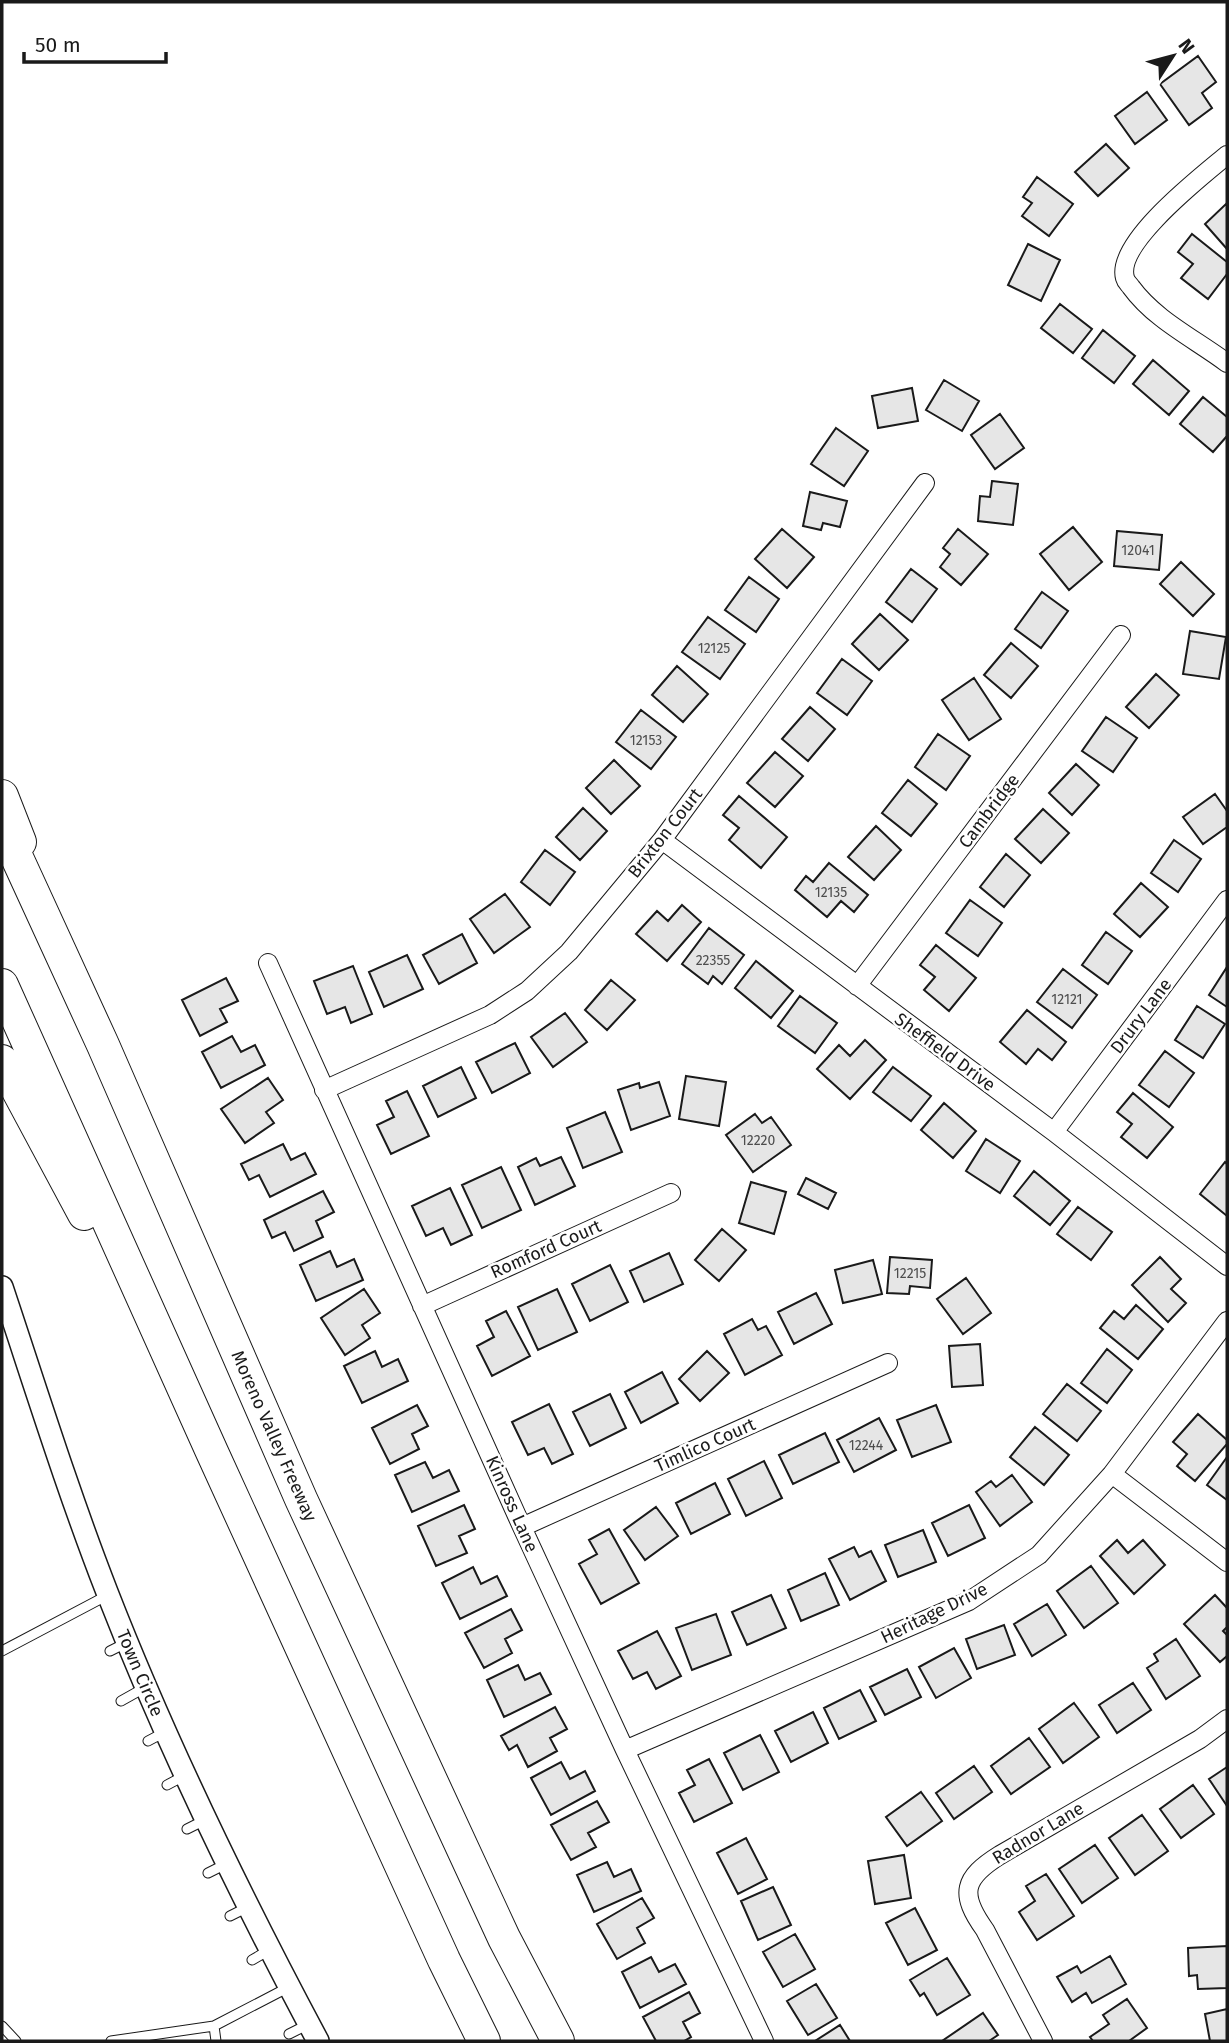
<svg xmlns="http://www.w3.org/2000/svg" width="1229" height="2043" viewBox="0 0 1229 2043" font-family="'Fira Sans',sans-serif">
	<rect width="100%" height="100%" fill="#fff"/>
	<path fill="#e6e6e6" stroke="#1a1a1a" stroke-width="2" d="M1198,56l18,26 -14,11 10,15 -23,17 -29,-41z
		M1147,92l20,28 -32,24 -20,-28z
		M1106,144l23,24 -31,28 -23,-24z
		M1037,177l36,27 -24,32 -27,-20 10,-13 -9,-6z
		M1227,203v46l-22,-25z
		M1192,234l35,28v12l-19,25 -27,-21 12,-14 -15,-12z
		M1028,244l32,16 -19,41 -33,-16z
		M1060,304l32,25 -19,24 -32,-25z
		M1103,330l32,26 -21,27 -32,-25z
		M1153,360l36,31 -20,24 -36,-31z
		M944,380l35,21 -17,30 -36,-21z
		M912,388l6,33 -40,7 -6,-32z
		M1203,397l24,20v19l-14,16 -33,-28z
		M1000,414l24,34 -29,21 -24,-34z
		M836,428l32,23 -24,35 -33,-22z
		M992,481l26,3 -5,41 -35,-4 2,-25 10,1z
		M810,492l37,9 -7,26 -17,-4 -2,7 -18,-4z
		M1073,527l29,35 -33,28 -29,-36z
		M782,529l32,28 -27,31 -32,-29z
		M958,529l30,25 -27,31 -21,-18 10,-13 -7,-6z
		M1117,531l45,4 -3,35 -45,-4z
		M1181,562l33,32 -21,22 -33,-32z
		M911,569l26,20 -25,33 -26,-20z
		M749,577l30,22 -23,33 -31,-22z
		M1042,592l26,19 -27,37 -26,-19z
		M880,614l28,26 -29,30 -27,-26z
		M708,617l37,27 -25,35 -38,-27z
		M1190,631l36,6 -7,42 -36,-5z
		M1011,643l27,23 -27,32 -27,-23z
		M842,659l30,22 -25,34 -30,-22z
		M677,666l31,28 -25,28 -31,-27z
		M1156,674l23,21 -30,33 -23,-21z
		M974,678l27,41 -32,21 -27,-40z
		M810,707l25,22 -27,32 -26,-22z
		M641,710l35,27 -25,32 -35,-27z
		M1106,717l31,21 -24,34 -31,-21z
		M938,734l32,22 -24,34 -31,-23z
		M775,752l28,24 -28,31 -28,-24z
		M614,760l26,26 -29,28 -25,-26z
		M1076,764l23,21 -27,30 -23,-22z
		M908,780l29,24 -26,32 -29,-23z
		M1215,794l12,17v16l-24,17 -20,-27z
		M739,796l48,41 -26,31 -32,-28 10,-12 -16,-13z
		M583,808l24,23 -27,29 -24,-23z
		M1043,809l26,24 -28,30 -26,-24z
		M876,826l25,24 -27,30 -26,-23z
		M1174,840l27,19 -23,33 -27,-19z
		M545,850l30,22 -25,33 -29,-23z
		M1006,854l24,21 -26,32 -24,-20z
		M829,863l39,32 -14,17 -13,-11 -14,16 -32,-27 11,-14 7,6z
		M1141,883l27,24 -28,30 -26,-23z
		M505,894l25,33 -36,26 -24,-34z
		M970,900l32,23 -24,33 -32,-23z
		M682,905l19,17 -34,39 -31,-27 21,-23 11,10z
		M709,928l35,27 -22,29 -9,-8 -5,8 -26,-20z
		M1106,932l26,19 -24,33 -26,-19z
		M462,934l15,29 -38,21 -16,-29z
		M936,945l40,33 -27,33 -25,-21 11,-13 -15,-12z
		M407,955l16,34 -39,18 -15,-35z
		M756,961l37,30 -22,27 -36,-30z
		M353,966l19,48 -21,9 -6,-16 -18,7 -13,-33z
		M1227,967v40l-18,-12z
		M1063,969l34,26 -25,33 -35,-26z
		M226,978l12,23 -18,8 7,13 -27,14 -18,-36z
		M611,980l24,20 -28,30 -22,-20z
		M800,996l37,27 -22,30 -37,-27z
		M1197,1006l28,18 -22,34 -28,-18z
		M1027,1010l39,32 -14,18 -14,-11 -12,15 -26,-22z
		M565,1013l22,29 -34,25 -22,-30z
		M232,1036l9,16 14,-7 10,20 -44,23 -19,-36z
		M865,1040l21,20 -36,39 -33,-30 22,-24 11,11z
		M515,1043l15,30 -38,20 -16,-31z
		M1165,1051l29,22 -25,34 -30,-22z
		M461,1067l15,31 -38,19 -15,-31z
		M893,1067l38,29 -20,25 -38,-29z
		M686,1076l40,6 -7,44 -40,-7z
		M268,1078l15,22 -17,12 8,11 -29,20 -24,-34z
		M659,1082l11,34 -39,14 -13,-40 21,-7 1,5z
		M407,1091l22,45 -38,18 -14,-29 17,-8 -8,-16z
		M1133,1093l40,34 -26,31 -26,-21 11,-13 -15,-12z
		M944,1103l32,28 -23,27 -32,-28z
		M605,1112l17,40 -39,16 -16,-40z
		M755,1114l7,9 9,-6 20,28 -38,27 -27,-37z
		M986,1139l34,22 -20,32 -34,-22z
		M283,1144l8,16 14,-7 11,21 -46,23 -11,-22 -10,5 -8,-16z
		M561,1157l14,29 -40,19 -17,-38 18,-9 4,8z
		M1225,1162l2,2v52l-27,-22z
		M501,1167l20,43 -39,18 -20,-43z
		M1034,1171l36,30 -20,24 -36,-29z
		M806,1178l30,15 -8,16 -30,-15z
		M751,1182l35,10 -12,42 -35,-11z
		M450,1188l22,47 -21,10 -8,-17 -17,8 -14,-30z
		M323,1191l11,21 -18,9 7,16 -29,14 -9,-19 -13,6 -8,-18z
		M1078,1207l34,25 -21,28 -34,-26z
		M722,1229l24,21 -27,31 -24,-21z
		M330,1251l7,16 17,-8 9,21 -47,21 -16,-36z
		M669,1253l14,31 -39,18 -14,-31z
		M890,1257l42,3 -2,28 -20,-2 -1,8 -22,-1z
		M1160,1257l21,22 -10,10 15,14 -18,19 -36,-37z
		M873,1260l9,34 -39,9 -8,-33z
		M610,1265l18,37 -38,19 -18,-37z
		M966,1278l25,35 -28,21 -26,-35z
		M364,1289l16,24 -18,12 8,13 -25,17 -24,-37z
		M557,1289l20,43 -39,18 -20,-43z
		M816,1293l16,31 -38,20 -16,-32z
		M1136,1305l27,24 -25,30 -38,-31 14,-17 10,8z
		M506,1311l24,45 -38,20 -15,-30 17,-9 -8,-16z
		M752,1319l6,11 8,-4 16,29 -37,20 -21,-41z
		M980,1344l3,41 -31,2 -3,-41z
		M1107,1349l25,21 -25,33 -26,-20z
		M375,1351l7,16 16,-8 10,22 -46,22 -18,-37z
		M707,1351l22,22 -29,28 -21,-22z
		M662,1372l16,31 -37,20 -16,-31z
		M1067,1384l34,27 -24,30 -34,-27z
		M610,1394l16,34 -36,18 -17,-34z
		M549,1404l24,50 -21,10 -8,-16 -16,7 -16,-33z
		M417,1405l11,21 -16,8 7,15 -29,15 -18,-36z
		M936,1405l15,37 -39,15 -15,-37z
		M1198,1414l29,26v4l-32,37 -18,-15 10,-12 -14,-12z
		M879,1418l17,32 -42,22 -17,-32z
		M1035,1427l34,28 -25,30 -34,-28z
		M825,1433l14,29 -46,22 -14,-29z
		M1227,1457v43l-20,-15z
		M764,1461l18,37 -36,18 -18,-37z
		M425,1462l8,16 16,-8 10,21 -47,21 -17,-37z
		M1012,1475l20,27 -32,24 -24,-34 15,-11 5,6z
		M715,1483l15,31 -39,20 -15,-31z
		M464,1505l11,24 -16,7 8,17 -31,13 -18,-40z
		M969,1505l16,33 -37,18 -16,-33z
		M656,1507l22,29 -33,24 -21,-30z
		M609,1529l30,54 -38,21 -22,-40 18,-10 -8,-14z
		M923,1530l13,32 -38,15 -13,-32z
		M1117,1540l11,13 15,-13 22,25 -31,29 -34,-38z
		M854,1547l5,10 12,-6 15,30 -36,19 -21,-41z
		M1091,1566l27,37 -34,25 -27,-37z
		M473,1567l8,17 16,-8 10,20 -47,23 -18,-36z
		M825,1573l14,32 -38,16 -13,-31z
		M771,1595l15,33 -39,17 -15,-33z
		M1215,1595l12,13v19l-4,4 4,4v21l-7,6 -36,-38z
		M1047,1604l19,31 -34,21 -18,-32z
		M511,1609l11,21 -17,9 7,14 -28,15 -19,-35z
		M716,1614l15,41 -39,15 -16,-42z
		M1004,1625l11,30 -38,14 -11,-30z
		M657,1631l24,45 -25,13 -9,-17 -14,7 -15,-28z
		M1176,1639l24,37 -34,23 -19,-31 11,-7 -4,-7z
		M954,1648l17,30 -35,20 -17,-31z
		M518,1665l7,15 15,-7 11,21 -47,23 -17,-37z
		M907,1669l14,28 -36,18 -15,-28z
		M1133,1683l18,27 -34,23 -18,-28z
		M860,1690l16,31 -37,18 -15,-31z
		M1074,1703l25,34 -36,26 -24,-34z
		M555,1707l12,22 -17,9 7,13 -29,16 -11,-22 -8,5 -8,-14z
		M813,1712l15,31 -37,19 -16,-31z
		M760,1735l19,37 -36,18 -19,-37z
		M1029,1738l21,29 -39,27 -20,-28z
		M709,1759l23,44 -38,19 -15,-29 16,-8 -8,-15z
		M561,1762l9,17 15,-8 10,20 -44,24 -20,-37z
		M974,1766l18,26 -38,27 -18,-26z
		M1227,1767v39l-18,-27z
		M1193,1785l21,29 -33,24 -21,-29z
		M921,1792l21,29 -35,25 -21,-29z
		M597,1801l12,21 -21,11 8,14 -25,13 -20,-35z
		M1142,1815l26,36 -33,24 -26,-37z
		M746,1838l21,41 -29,15 -21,-41z
		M1095,1845l23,33 -36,25 -23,-34z
		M904,1855l7,43 -36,6 -7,-43z
		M607,1862l7,15 17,-8 10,22 -47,21 -17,-37z
		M1046,1874l28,42 -37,24 -18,-28 16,-11 -9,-15z
		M773,1887l18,38 -33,15 -17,-39z
		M642,1898l12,20 -17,10 8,15 -28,16 -20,-35z
		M915,1908l22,42 -29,15 -22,-42z
		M795,1934l20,35 -32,18 -20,-35z
		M1227,1946v42l-29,1 -1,-14 -8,1 -1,-28z
		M1110,1956l16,28 -34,19 -6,-10 -14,9 -15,-25 20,-11 4,7z
		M651,1957l8,15 16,-8 11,20 -46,24 -18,-36z
		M947,1958l23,37 -33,20 -13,-22 -4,3 -10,-16z
		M816,1984l21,34 -29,17 -21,-34z
		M689,1992l11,21 -17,9 8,15 -7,4h-28l-13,-24z
		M1127,1999l20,29 -18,13h-36l-3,-4 19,-13 -6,-9z
		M1227,2009v32h-17l-5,-27z
		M983,2013l15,22 -9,6h-47z
		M840,2025l10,16h-35z"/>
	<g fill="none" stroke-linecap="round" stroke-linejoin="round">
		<g stroke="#1a1a1a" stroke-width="11">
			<path id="service" d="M2,1651l106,-56
				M110,1651l16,-8
				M121,1701l25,-14
				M148,1741l17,-9
				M167,1785l17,-9
				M187,1829l18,-9
				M208,1873l18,-9
				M230,1916l18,-9
				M252,1960l17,-10
				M2,2026l14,15
				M214,2026l2,15
				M289,2034l20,-10
				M111,2041l103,-15 75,-39"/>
		</g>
		<g stroke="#1a1a1a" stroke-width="20">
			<path id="minor" d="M1227,155c-25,21 -112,88 -102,123 1,4 4,6 6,9 24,33 64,52 96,76
				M662,840l392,292 173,134
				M268,963l254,564 103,223 139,291
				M857,986l264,-351
				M324,1090l166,-75 37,-24 42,-39 93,-112 263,-357
				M1054,1132l173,-232
				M422,1306l249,-113
				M1112,1474l115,88
				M522,1527l366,-164
				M625,1750l344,-149 70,-46 73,-81 115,-153
				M1043,2041l-58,-111c-26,-36 -22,-52 15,-75l200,-116 27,-20"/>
		</g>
		<g stroke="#1a1a1a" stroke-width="24">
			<path id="tertiary" d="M2,1287c34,102 66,205 105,305 60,154 133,303 211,449"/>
		</g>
		<g stroke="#1a1a1a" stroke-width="34">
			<path id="motorway" d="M2,796l18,46
				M2,825l101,220 198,454 203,439 54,103
				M2,985l210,467 232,508 40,81
				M2,1061l82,153"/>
		</g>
		<use href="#service" stroke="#fff" stroke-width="9"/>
		<use href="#minor" stroke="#fff" stroke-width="18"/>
		<use href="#tertiary" stroke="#fff" stroke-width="21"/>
		<use href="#motorway" stroke="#fff" stroke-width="32"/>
	</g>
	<g text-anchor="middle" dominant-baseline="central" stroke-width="5" stroke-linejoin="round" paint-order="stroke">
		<g font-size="14" fill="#4d4d4d">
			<text x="1138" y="550">12041</text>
			<text x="714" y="648">12125</text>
			<text x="646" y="740">12153</text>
			<text x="831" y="892">12135</text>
			<text x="713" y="960">22355</text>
			<text x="1067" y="999">12121</text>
			<text x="758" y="1140">12220</text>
			<text x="910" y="1273">12215</text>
			<text x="866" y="1445">12244</text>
		</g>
		<g font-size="18" fill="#1a1a1a" stroke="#fff">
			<text transform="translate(989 811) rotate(-53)">Cambridge</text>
			<text transform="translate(665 833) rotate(-52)">Brixton Court</text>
			<text transform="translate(1141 1016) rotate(-53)">Drury Lane</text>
			<text transform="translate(945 1052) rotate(36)">Sheffield Drive</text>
			<text transform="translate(546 1249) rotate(-24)">Romford Court</text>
			<text transform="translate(274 1436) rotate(66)">Moreno Valley Freeway</text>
			<text transform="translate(705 1445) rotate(-24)">Timlico Court</text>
			<text transform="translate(512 1504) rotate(66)">Kinross Lane</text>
			<text transform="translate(934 1613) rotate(-26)">Heritage Drive</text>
			<text transform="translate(140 1673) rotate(67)">Town Circle</text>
			<text transform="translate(1038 1833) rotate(-31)">Radnor Lane</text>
		</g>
	</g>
	<rect width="1229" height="2043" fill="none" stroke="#1a1a1a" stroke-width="7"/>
	<g transform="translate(1173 56) rotate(54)" stroke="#ffffff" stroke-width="5" paint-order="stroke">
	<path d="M0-5L12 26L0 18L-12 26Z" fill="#1a1a1a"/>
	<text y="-10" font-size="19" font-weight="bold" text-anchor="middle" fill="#1a1a1a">N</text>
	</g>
	<path d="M24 52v10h142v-10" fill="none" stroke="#1a1a1a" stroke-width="3.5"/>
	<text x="35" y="52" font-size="21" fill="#1a1a1a" stroke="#ffffff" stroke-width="5" paint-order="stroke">50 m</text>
</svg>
